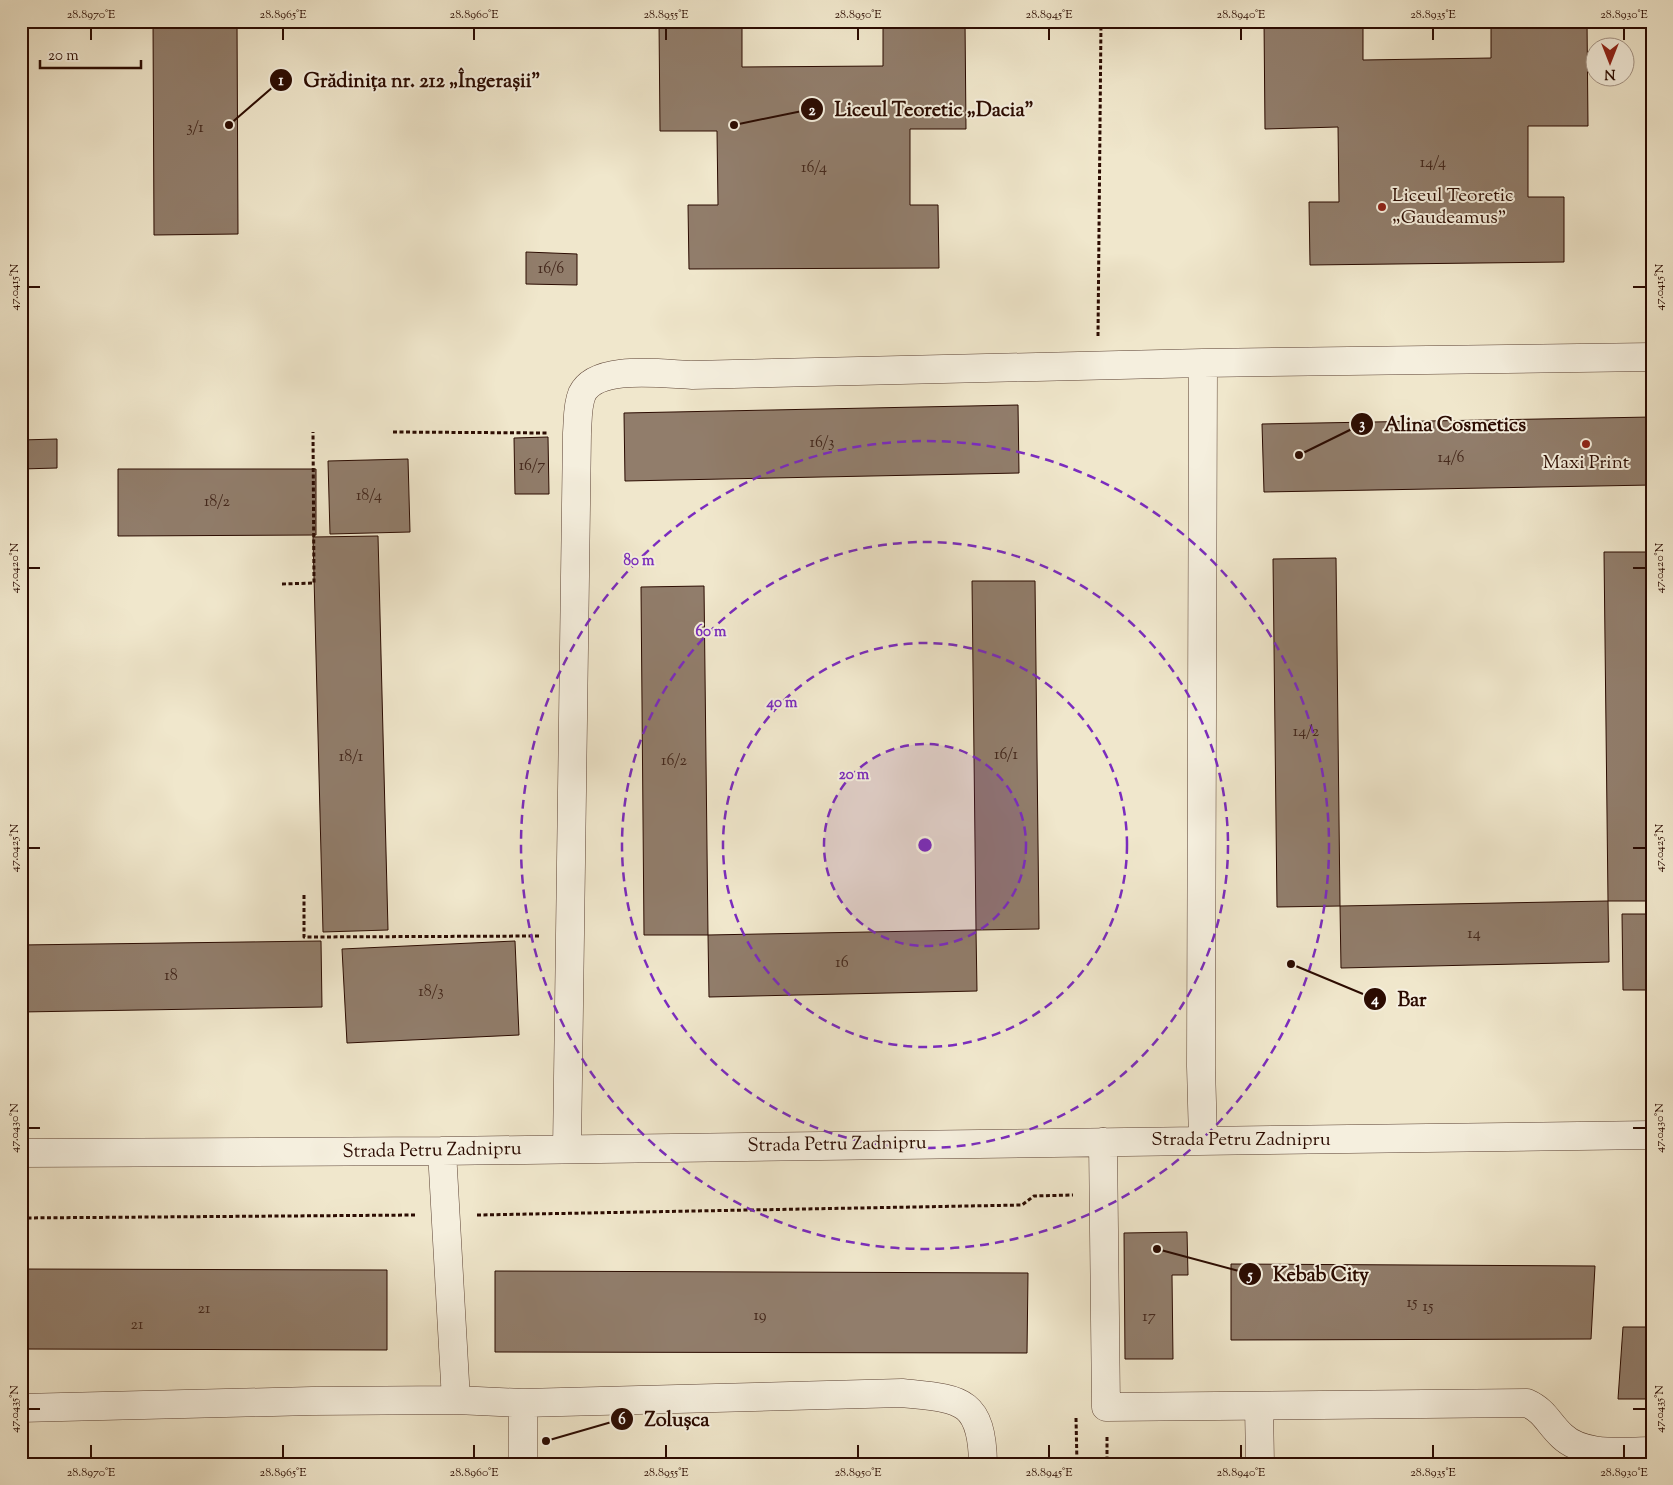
<svg xmlns="http://www.w3.org/2000/svg" width="1673" height="1485" viewBox="0 0 1673 1485" font-family="'Sorts Mill Goudy',serif">
	<rect width="100%" height="100%" fill="#f0e7cc"/>
	<filter id="stains"><feTurbulence type="fractalNoise" baseFrequency=".004" numOctaves="4"/><feColorMatrix values="0 0 0 0 .2 0 0 0 0 .09 0 0 0 0 .02 0 0 0 .5 -.17"/></filter>
	<radialGradient id="worn" r=".72"><stop offset=".6" stop-color="#630" stop-opacity="0"/><stop offset="1" stop-color="#630" stop-opacity=".3"/></radialGradient>
	<path fill="#917d6b" stroke="#2b0b01" d="M153,21h84l1,213 -84,1z
		M659,21h83v46l141,-1v-45h82l1,108h-56v76h28l1,63 -250,1 -1,-64h30l-1,-74h-57z
		M1264,21h99v39l128,-2v-37h96l1,105h-60v71h36v65l-254,3 -1,-63h30l-1,-75 -73,2z
		M526,252l51,2v31l-51,-1z
		M1018,405l1,68 -394,8 -1,-68z
		M1652,417v68l-388,7 -2,-68z
		M548,437l1,57h-34l-1,-56z
		M57,439v29l-36,1v-29z
		M408,459l2,73 -80,2 -2,-73z
		M118,469h198v66l-198,1z
		M378,536l10,394 -65,2 -10,-395z
		M1604,552h48v349h-44z
		M1336,558l4,348 -63,1 -4,-348z
		M972,581h63l4,348 -63,1z
		M704,586l4,349h-64l-3,-348z
		M1608,901l1,61 -268,6 -1,-62z
		M1622,914h30v76h-29z
		M976,930l1,61 -268,6 -1,-62z
		M321,941l1,66 -301,5v-67z
		M515,941l4,94 -172,8 -5,-94z
		M1187,1232l1,43h-16l1,84h-48l-1,-126z
		M1231,1264l364,2 -4,73 -360,1z
		M21,1269l366,1v80l-366,-1z
		M495,1271l533,2 -1,80 -532,-1z
		M1623,1327h29v72h-34z
		M467,1458v6h-87v-5z"/>
	<g fill="none" stroke-linecap="round" stroke-linejoin="round">
		<g stroke="#5c4234" stroke-width="29">
			<path id="minor" d="M1203,363l-2,703 2,74
				M1103,1142l3,265 421,-4c18,8 21,20 35,33 22,21 62,15 90,15
				M567,1149l10,-716c1,-12 0,-27 5,-39 14,-30 81,-20 110,-19l511,-12 449,-6
				M442,1151l14,249
				M21,1153l421,-2 1210,-16
				M1259,1406l1,58
				M21,1408l291,-7 144,-1 67,3 379,-10c57,6 80,4 81,71
				M523,1464v-61"/>
		</g>
		<path stroke="#2b0b01" stroke-width="3" stroke-dasharray="4 2.5" stroke-linecap="butt" d="M1098,336l3,-315
			M393,432l154,1
			M282,584l32,-1 -1,-151
			M304,895v42l236,-1
			M477,1215l545,-10 12,-9 39,-1
			M21,1218l395,-3
			M1076,1418l1,46
			M1107,1437v27"/>
		<use href="#minor" stroke="#f5efde" stroke-width="28"/>
	</g>
	<path fill="none" stroke="#2b0b01" stroke-width="2" d="M91,28v12M283,28v12M474,28v12M666,28v12M858,28v12M1049,28v12M1241,28v12M1433,28v12M1624,28v12M28,287h12M1633,287h13M28,568h12M1633,568h13M28,848h12M1633,848h13M28,1128h12M1633,1128h13M28,1409h12M1633,1409h13M91,1445v13M283,1445v13M474,1445v13M666,1445v13M858,1445v13M1049,1445v13M1241,1445v13M1433,1445v13M1624,1445v13"/>
	<circle cx="925" cy="845" r="101" fill="#7b2cbf" fill-opacity=".12"/>
	<g fill="none" stroke="#7b2cbf" stroke-width="2.5" stroke-dasharray="9 6">
		<circle cx="925" cy="845" r="101"/>
		<circle cx="925" cy="845" r="202"/>
		<circle cx="925" cy="845" r="303"/>
		<circle cx="925" cy="845" r="404"/>
	</g>
	<g fill="#8f2418" stroke="#f5efde" stroke-width="2">
		<circle cx="1382" cy="207" r="5"/>
		<circle cx="1586" cy="444" r="5"/>
	</g>
	<g text-anchor="middle" dominant-baseline="central" stroke-width="4" stroke-linejoin="round" paint-order="stroke">
		<g font-size="16" fill="#44281c">
			<text x="195" y="128">3/1</text>
			<text x="1433" y="163">14/4</text>
			<text x="814" y="168">16/4</text>
			<text x="551" y="269">16/6</text>
			<text x="822" y="443">16/3</text>
			<text x="1451" y="458">14/6</text>
			<text x="532" y="466">16/7</text>
			<text x="369" y="496">18/4</text>
			<text x="217" y="502">18/2</text>
			<text x="1306" y="732">14/2</text>
			<text x="1006" y="755">16/1</text>
			<text x="351" y="757">18/1</text>
			<text x="674" y="761">16/2</text>
			<text x="1474" y="934">14</text>
			<text x="842" y="963">16</text>
			<text x="171" y="976">18</text>
			<text x="431" y="992">18/3</text>
			<text x="1412" y="1303">15</text>
			<text x="1428" y="1307">15</text>
			<text x="204" y="1309">21</text>
			<text x="760" y="1316">19</text>
			<text x="1149" y="1317">17</text>
			<text x="137" y="1325">21</text>
		</g>
		<g font-size="19" fill="#2b0b01" stroke="#f5efde" text-anchor="start">
			<text x="1392" y="196">Liceul Teoretic<tspan x="1392" dy="22">„Gaudeamus”</tspan></text>
			<text x="1586" y="463" text-anchor="middle">Maxi Print</text>
		</g>
		<g font-size="19" fill="#2b0b01" stroke="#f5efde">
			<text x="1241" y="1140">Strada Petru Zadnipru</text>
			<text transform="translate(837 1145) rotate(-1)">Strada Petru Zadnipru</text>
			<text transform="translate(432 1151) rotate(-1)">Strada Petru Zadnipru</text>
		</g>
	</g>
	<circle cx="925" cy="845" r="8" fill="#7b2cbf" stroke="#f5efde" stroke-width="2.5"/>
	<g font-size="15" text-anchor="middle" font-weight="bold" fill="#7b2cbf" stroke="#f5efde" stroke-width="4" stroke-linejoin="round" paint-order="stroke">
		<text x="639" y="565">80 m</text>
		<text x="711" y="636">60 m</text>
		<text x="782" y="707">40 m</text>
		<text x="854" y="779">20 m</text>
	</g>
	<path fill="none" stroke="#2b0b01" stroke-width="2" d="M229 125L281 80M734 125L812 109M1299 455L1362 424M1291 964L1375 999M1157 1249L1250 1274M546 1441L622 1419"/>
	<g fill="#2b0b01" stroke="#f5efde" stroke-width="2">
		<circle cx="229" cy="125" r="5"/>
		<circle cx="734" cy="125" r="5"/>
		<circle cx="1299" cy="455" r="5"/>
		<circle cx="1291" cy="964" r="5"/>
		<circle cx="1157" cy="1249" r="5"/>
		<circle cx="546" cy="1441" r="5"/>
		<circle cx="281" cy="80" r="12"/>
		<circle cx="812" cy="109" r="12"/>
		<circle cx="1362" cy="424" r="12"/>
		<circle cx="1375" cy="999" r="12"/>
		<circle cx="1250" cy="1274" r="12"/>
		<circle cx="622" cy="1419" r="12"/>
	</g>
	<g font-size="15" text-anchor="middle" font-weight="bold" fill="#fff">
		<text x="281" y="85">1</text>
		<text x="812" y="115">2</text>
		<text x="1362" y="429">3</text>
		<text x="1375" y="1004">4</text>
		<text x="1250" y="1280">5</text>
		<text x="622" y="1424">6</text>
	</g>
	<g font-size="20" text-anchor="middle" font-weight="bold" fill="#2b0b01" stroke="#f5efde" stroke-width="4" stroke-linejoin="round" paint-order="stroke">
		<text x="422" y="87">Grădinița nr. 212 „Îngerașii”</text>
		<text x="934" y="116">Liceul Teoretic „Dacia”</text>
		<text x="1455" y="431">Alina Cosmetics</text>
		<text x="1412" y="1006">Bar</text>
		<text x="1321" y="1281">Kebab City</text>
		<text x="677" y="1426">Zolușca</text>
	</g>
	<rect width="1673" height="1485" fill="none" stroke="#f0e7cc" stroke-width="55"/>
	<g transform="translate(1610 62) rotate(180)"><circle r="24" fill="#f5efde" stroke="#a49486"/>
	<path d="M0-4L9 19L0 12L-9 19Z" fill="#8f2418"/>
	<text y="-8" font-size="14" font-weight="bold" text-anchor="middle" fill="#2b0b01">N</text>
	</g>
	<path d="M40 60v8h101v-8" fill="none" stroke="#2b0b01" stroke-width="2.5"/>
	<text x="48" y="60" font-size="15" fill="#2b0b01" stroke="#f5efde" stroke-width="4" paint-order="stroke">20 m</text>
	<rect x="28" y="28" width="1618" height="1430" fill="none" stroke="#2b0b01" stroke-width="2"/>
	<g font-size="12" text-anchor="middle" fill="#2b0b01">
		<text x="91" y="18">28.8970°E</text>
		<text x="283" y="18">28.8965°E</text>
		<text x="474" y="18">28.8960°E</text>
		<text x="666" y="18">28.8955°E</text>
		<text x="858" y="18">28.8950°E</text>
		<text x="1049" y="18">28.8945°E</text>
		<text x="1241" y="18">28.8940°E</text>
		<text x="1433" y="18">28.8935°E</text>
		<text x="1624" y="18">28.8930°E</text>
		<text transform="translate(1659 287) rotate(-90)" y="4">47.0415°N</text>
		<text transform="translate(14 287) rotate(-90)" y="4">47.0415°N</text>
		<text transform="translate(1659 568) rotate(-90)" y="4">47.0420°N</text>
		<text transform="translate(14 568) rotate(-90)" y="4">47.0420°N</text>
		<text transform="translate(1659 848) rotate(-90)" y="4">47.0425°N</text>
		<text transform="translate(14 848) rotate(-90)" y="4">47.0425°N</text>
		<text transform="translate(1659 1128) rotate(-90)" y="4">47.0430°N</text>
		<text transform="translate(14 1128) rotate(-90)" y="4">47.0430°N</text>
		<text transform="translate(1659 1409) rotate(-90)" y="4">47.0435°N</text>
		<text transform="translate(14 1409) rotate(-90)" y="4">47.0435°N</text>
		<text x="91" y="1476">28.8970°E</text>
		<text x="283" y="1476">28.8965°E</text>
		<text x="474" y="1476">28.8960°E</text>
		<text x="666" y="1476">28.8955°E</text>
		<text x="858" y="1476">28.8950°E</text>
		<text x="1049" y="1476">28.8945°E</text>
		<text x="1241" y="1476">28.8940°E</text>
		<text x="1433" y="1476">28.8935°E</text>
		<text x="1624" y="1476">28.8930°E</text>
	</g>
	<rect width="100%" height="100%" filter="url(#stains)"/>
	<rect width="100%" height="100%" fill="url(#worn)"/>
</svg>
